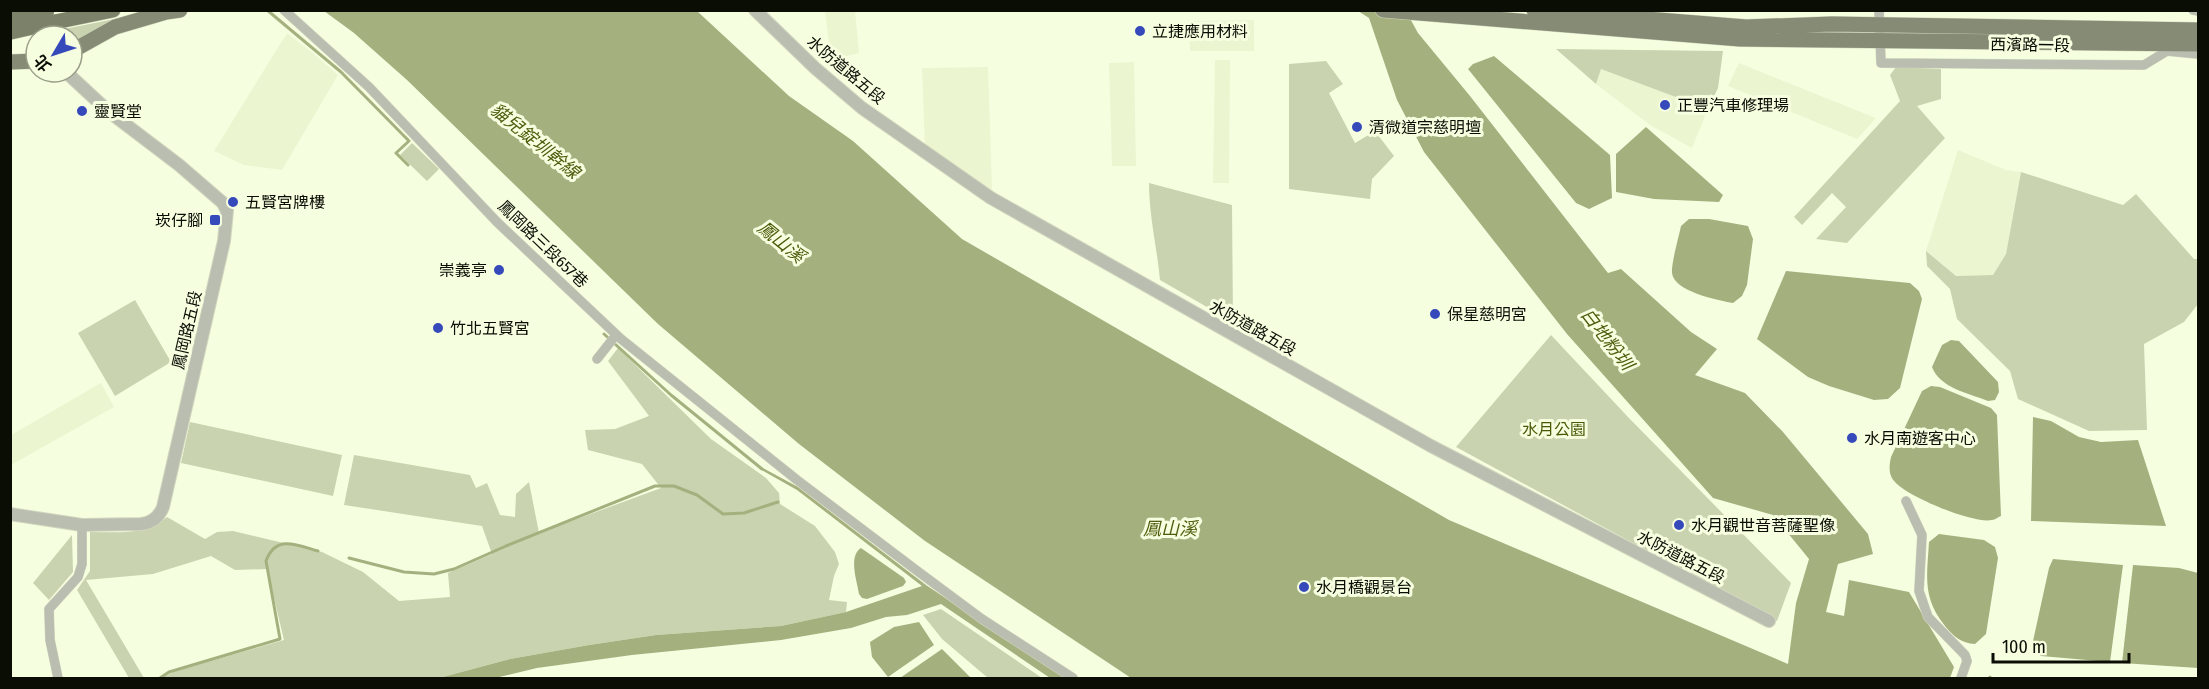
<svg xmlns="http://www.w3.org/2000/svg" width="2209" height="689" viewBox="0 0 2209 689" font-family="'Fira Sans Condensed','Noto Sans TC',sans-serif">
	<rect width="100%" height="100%" fill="#f6fee0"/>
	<path fill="#ebf5d0" d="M825,11h30l4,42 -28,7z
		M1254,20v31h-64l-1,-30z
		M287,33l26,20 25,22 -56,95 -38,-5 -30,-14z
		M1215,60h15l-1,123h-16z
		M1134,62l2,104h-24l-3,-103z
		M1739,63l137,55 -19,21 -129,-53z
		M988,67l4,122 -31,-14 -36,-28 -3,-79z
		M1601,68l107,41 -16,39 -42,-23 -54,-41z
		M1958,150l48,20 15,2 -15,82 -13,21 -37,1 -30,-25z
		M101,383l13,24 -103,58v-30z"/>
	<path fill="#c9d3af" d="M36,11h9l14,19 91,-18 -74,30h-4v-6h-15z
		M1556,49l167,2 -5,37 -10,21 -107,-40 -5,15z
		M1326,61l17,23 -14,9 26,50 20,-12 19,25 -22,23 -2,20 -81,-10v-125z
		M1896,67l45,2v30l-24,7 28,32 -98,105 -31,-4 30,-32 -14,-14 -30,32 -8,-8 106,-116 -10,-26z
		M412,143l27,26 -12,12 -27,-26z
		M2021,172l102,33 13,-11 58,65h4v45l-14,18 -40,22 3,86 -58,1 -71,-32 -8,-28 -53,-52 -7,-30 -23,-23 -1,-15 30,25 37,-1 13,-21z
		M1149,183l83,22 1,117 -73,-42c-3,-32 -11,-65 -11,-97z
		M135,300l36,62 -56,34 -37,-63z
		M1551,335l77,82 163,166 -14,38 -321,-174z
		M618,348l93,91 55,39 13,15 1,11 35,22 20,26 4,12 -5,12 -5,24 18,2 -1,10 -65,14 -125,9 -67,10 -79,14 -71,19h-279l16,-7 108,-31 -17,-71 -32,1 -24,-14 -58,18 -67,6 58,98h-15l-52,-88 13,-19v-39c27,0 55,4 77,-15l38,22 12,-7 16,-1 89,21 41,20 36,29 51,-4 -2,-24 44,-19 -10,-28 -138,-21 10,-50 116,20 6,13 11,-5 13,32 15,2 1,-23 13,-12 10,51 122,-45 -19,-24 -54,-14 -3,-20 30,-1 34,-13 -41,-55z
		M190,422l152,33 -9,41 -152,-33z
		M72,535l1,37 -24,28 -16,-17z
		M941,609l101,69h-54l-46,-39 -19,-24z"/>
	<path fill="#a4b17f" d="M324,11h373l92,85 64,45 109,98 487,281 339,144 8,-61 13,-44 -36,-44 -60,-17 -146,-164 -143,-182 -27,-52 -28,-82 -11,-7h48l12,22 52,63 138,177 13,-4 70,63 26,17 -22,26 50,18 38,39 85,102 5,20 -35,10 -12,48 18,4 5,-36 60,12 45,75 -4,11h-819l-206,-137 -126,-97 -141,-120 -251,-244 -53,-47z
		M1494,56l116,99 2,43 -23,11 -13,-6 -108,-134 5,-5z
		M1646,127l77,68 -4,7 -65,-3 -38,-7v-38z
		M1689,219h20l39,7 5,13 -6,46 -5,11 -9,7c-15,-3 -59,-11 -61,-30 -1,-9 7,-37 9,-47z
		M1786,271l124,12 9,8 3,8 -22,89 -12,11 -14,1 -45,-14 -21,-9 -51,-38z
		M1951,340l8,1 39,41 1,10 -4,8 -7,1c-20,-8 -48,-13 -56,-34l10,-22z
		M1931,386l9,1 51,21 6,7 4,101c-3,1 -6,4 -9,4 -19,4 -83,-23 -96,-37 -8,-7 -7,-17 -5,-26l31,-66z
		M2033,417l18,4 28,16 22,5 37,-2 28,86 -135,-5z
		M761,467l37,20 128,98 139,93h-15l-109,-74 -34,11 -21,2 -35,11 -70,12 -149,15 -95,13 -42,10h-56l71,-19 79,-14 67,-10 125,-9 65,-14 76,-26 -125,-96 -37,-21z
		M1939,534l45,6 11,7 3,11 -12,76 -11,10c-14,-1 -21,-7 -30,-18 -23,-28 -18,-50 -16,-84z
		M861,548l43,30 2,4 -3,4 -36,13 -5,-1 -3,-4c-2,-13 -11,-38 2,-46z
		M2053,559l70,6 -13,97 -69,-6 -8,-6v-9l16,-73z
		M2133,565l46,3 19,5v95l-76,-5z
		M919,622l15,23 -46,32 -16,-20 -2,-15 24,-15z
		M942,649l29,29h-71z"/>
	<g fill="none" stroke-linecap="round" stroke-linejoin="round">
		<path stroke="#a4b17f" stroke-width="3" d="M267,10l74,62 68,69 -13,12 12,12
			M604,334l67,61 91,74
			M349,558l55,14 30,2 20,-5 52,-23 149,-60h19l23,9 26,19 21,-1 34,-11
			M160,678l9,-6 111,-33 -14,-78c10,-27 31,-16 52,-10
			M1989,678l1,-1"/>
		<g stroke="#d0d7bd" stroke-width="10">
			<path id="minor" d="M284,10l85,77 128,135 124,117 176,141 123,93 62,46 91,59
				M1879,10l2,53 263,2 23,-14 31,3
				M2193,10l5,1
				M597,359l19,-24
				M1906,501l16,34 -3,56 9,26 37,38 2,6 -6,17
				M58,678l-8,-38 -1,-31 29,-32 4,-13v-39"/>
		</g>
		<g stroke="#d0d7bd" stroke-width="14">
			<path id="tertiary" d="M755,10l60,58 47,40 129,90 440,248 338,175
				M10,514l72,11 59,-1c11,-1 18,-7 22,-17l61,-266 3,-30 -4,-8 -44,-38 -71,-54 -42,-39"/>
		</g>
		<g stroke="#d0d7bd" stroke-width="16">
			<path id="primary" d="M1383,10l357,29 458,5
				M1534,10l212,17 86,-3 366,6
				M72,51l43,-24 51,-15 14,-2
				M10,62l26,-1"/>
		</g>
		<g stroke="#d0d7bd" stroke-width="16">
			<path id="trunk" d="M55,22l58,-12"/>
		</g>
		<use href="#minor" stroke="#babeb1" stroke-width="9"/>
		<use href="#tertiary" stroke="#babeb1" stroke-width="12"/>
		<use href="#primary" stroke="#858b74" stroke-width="15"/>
		<use href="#trunk" stroke="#7c8269" stroke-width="15"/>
		<g stroke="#d0d7bd" stroke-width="16" stroke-linecap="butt">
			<path id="trunk-bridge" d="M10,18l37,-7
				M11,32l44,-10"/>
		</g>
		<use href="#trunk-bridge" stroke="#7c8269" stroke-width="15"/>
	</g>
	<g fill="#3549bb" stroke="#f6fee0" stroke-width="2">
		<circle cx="1140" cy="31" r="6"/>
		<circle cx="1665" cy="105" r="6"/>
		<circle cx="82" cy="111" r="6"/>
		<circle cx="1357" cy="127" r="6"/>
		<circle cx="233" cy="202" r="6"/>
		<rect x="209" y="214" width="12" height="12" rx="3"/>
		<circle cx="499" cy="270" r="6"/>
		<circle cx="1435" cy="314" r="6"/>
		<circle cx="438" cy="328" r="6"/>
		<circle cx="1852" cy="438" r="6"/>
		<circle cx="1679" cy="525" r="6"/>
		<circle cx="1304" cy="587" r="6"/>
	</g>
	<g text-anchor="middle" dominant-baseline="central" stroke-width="6" stroke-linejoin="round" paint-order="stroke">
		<g font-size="16" fill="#0a0d04" stroke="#f6fee0" text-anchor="start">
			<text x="1152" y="31">立捷應用材料</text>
			<text x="1677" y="105">正豐汽車修理場</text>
			<text x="94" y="111">靈賢堂</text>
			<text x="1369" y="127">清微道宗慈明壇</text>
			<text x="245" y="202">五賢宮牌樓</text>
			<text x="203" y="220" text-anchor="end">崁仔腳</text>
			<text x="487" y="270" text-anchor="end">崇義亭</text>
			<text x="1447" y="314">保星慈明宮</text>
			<text x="450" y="328">竹北五賢宮</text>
			<text x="1864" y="438">水月南遊客中心</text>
			<text x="1691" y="525">水月觀世音菩薩聖像</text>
			<text x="1316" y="587">水月橋觀景台</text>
		</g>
		<g font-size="16" fill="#0a0d04" stroke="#f6fee0">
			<text transform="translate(2030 45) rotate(1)">西濱路一段</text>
			<text transform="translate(846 70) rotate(40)">水防道路五段</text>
			<text transform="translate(543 244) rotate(44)">鳳岡路三段657巷</text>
			<text transform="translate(1253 328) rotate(29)">水防道路五段</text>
			<text transform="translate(187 330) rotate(-77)">鳳岡路五段</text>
			<text transform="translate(1681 557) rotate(27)">水防道路五段</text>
		</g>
		<g font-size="16" fill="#4b5906" stroke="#f6fee0">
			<text x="1554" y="429">水月公園</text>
		</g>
		<g font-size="18" font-style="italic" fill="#4e5c0d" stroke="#f6fee0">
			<text transform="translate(535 141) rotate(39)">貓兒錠圳幹線</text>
			<text transform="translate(781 242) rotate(39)">鳳山溪</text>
			<text transform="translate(1607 339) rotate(52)">白地粉圳</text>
			<text x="1170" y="529">鳳山溪</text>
		</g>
	</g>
	<rect width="2209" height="689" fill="none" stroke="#0a0d04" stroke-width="24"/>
	<g transform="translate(54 54) rotate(231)"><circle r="28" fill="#f6fee0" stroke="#989e88" stroke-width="1.5"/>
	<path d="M0-4.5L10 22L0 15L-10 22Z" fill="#3549bb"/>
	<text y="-9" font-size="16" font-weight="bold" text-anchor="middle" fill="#0a0d04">北</text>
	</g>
	<path d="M1993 653v9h136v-9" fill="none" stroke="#0a0d04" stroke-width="3"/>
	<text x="2002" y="653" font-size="18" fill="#0a0d04" stroke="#f6fee0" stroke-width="4.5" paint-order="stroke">100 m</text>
</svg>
